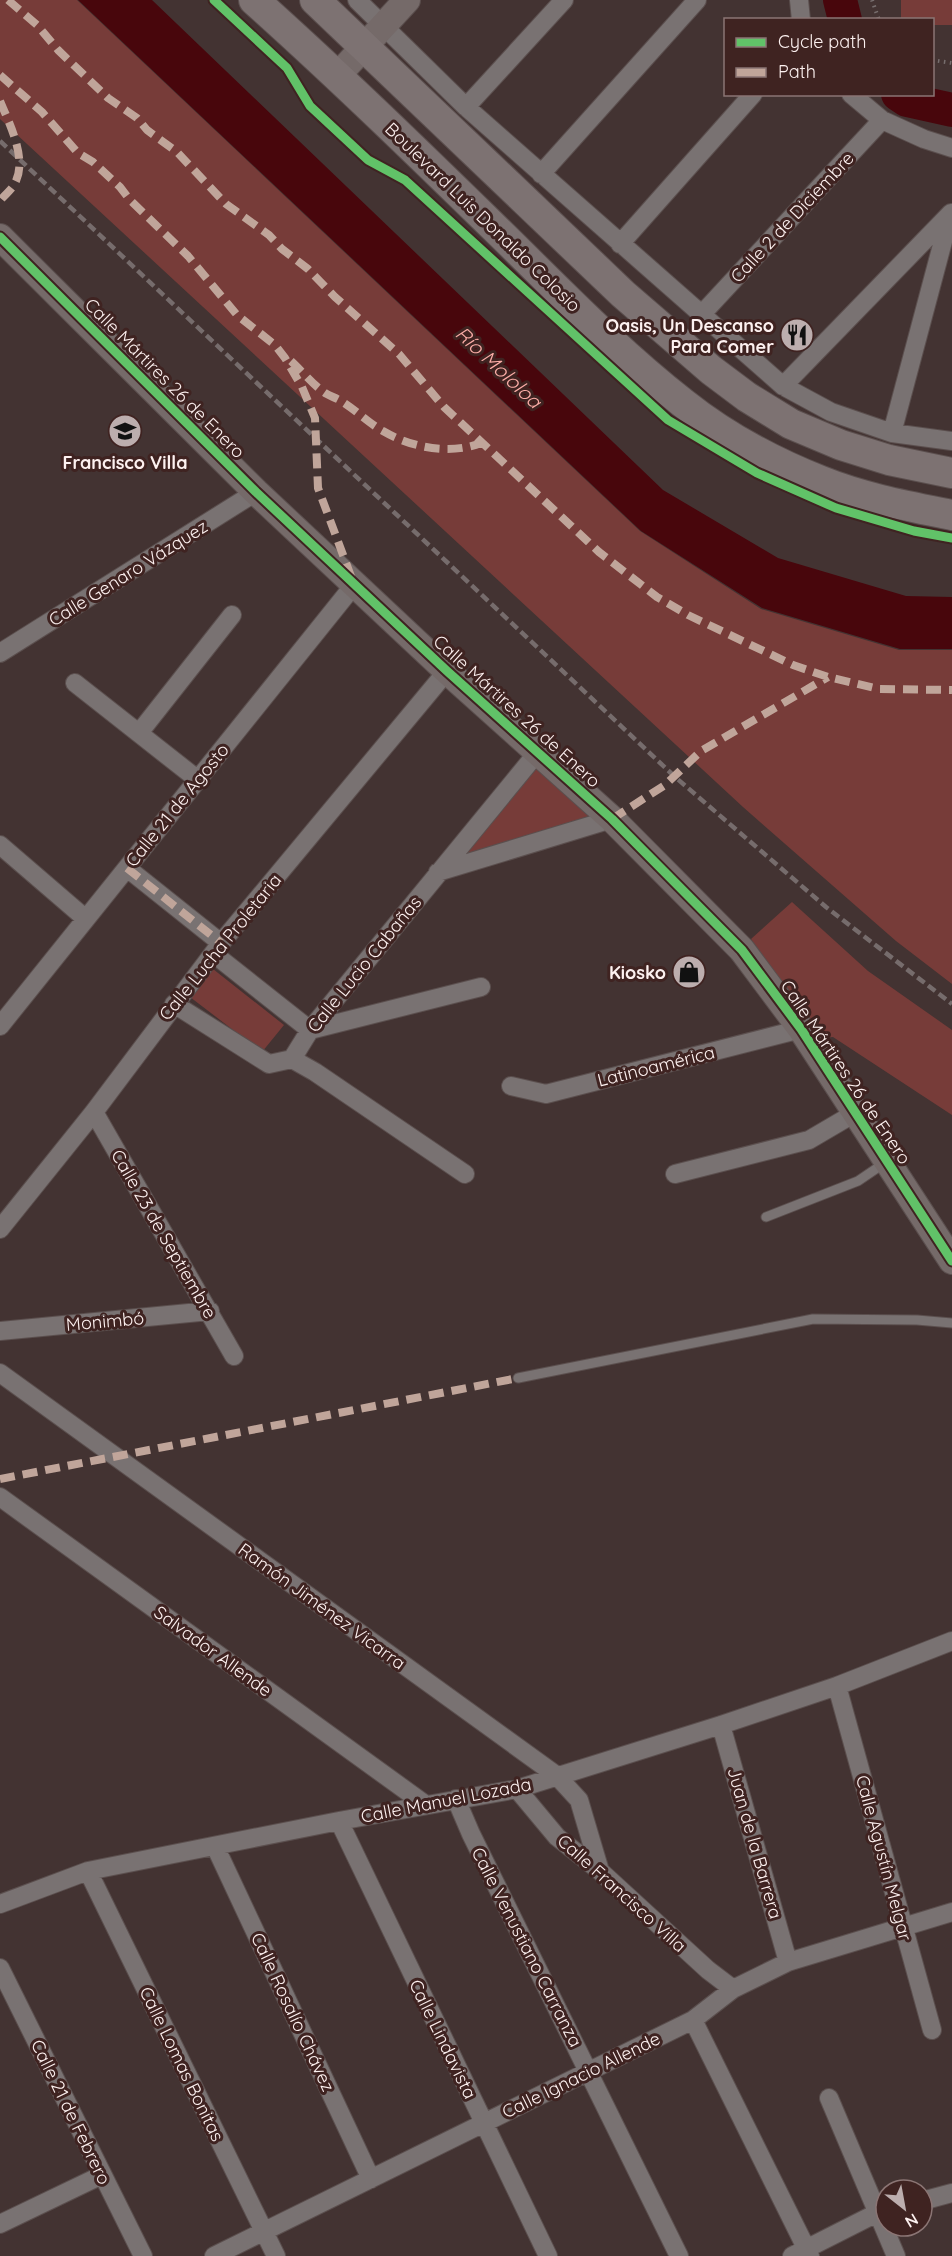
<svg xmlns="http://www.w3.org/2000/svg" width="952" height="2256" viewBox="0 0 952 2256" font-family="Quicksand,sans-serif">
	<rect width="100%" height="100%" fill="#433332"/>
	<path fill="#773c39" d="M0,0h77l563,531 121,78 138,41h53v334l-56,-43 -153,-134 -743,-688z
		M901,0h51v25h-19l-1,-5 -31,-1z
		M537,753l75,66 -174,53z
		M792,902l76,69 84,59v85l-119,-78 -12,1 -70,-99z
		M213,969l71,56 -22,27 -72,-55z"/>
	<path fill="#48060c" d="M78,0h74l511,490 115,68 128,38 46,1v52h-52l-138,-41 -121,-77z"/>
	<g fill="none" stroke-linecap="round" stroke-linejoin="round">
		<path stroke="#48060c" stroke-width="34" d="M840,0l5,20
			M898,94l9,6 45,10"/>
		<g stroke="#5b4f4e" stroke-width="11">
			<path id="lane" d="M766,1217l92,-36 28,-19
				M518,1378l295,-59 104,1 35,3"/>
		</g>
		<g stroke="#5b4f4e" stroke-width="20">
			<path id="street" d="M357,0l109,107 317,279 48,26 61,21 60,8
				M799,0l2,20
				M851,94l31,26 42,19 28,9
				M466,107l98,-107
				M541,174l156,-174
				M620,244l133,-150
				M701,315l181,-195
				M783,386l168,-173
				M892,433l58,-218
				M0,653l256,-161
				M75,683l122,96
				M139,733l93,-118
				M0,845l86,74
				M127,868l94,75
				M438,872l174,-53
				M214,954l96,76 171,-43
				M174,1004l95,60 23,-5
				M0,1026l354,-441
				M292,1059l18,-29 227,-277
				M292,1059l23,13 150,102
				M511,1086l35,8 255,-65
				M94,1112l140,244
				M675,1174l134,-34 46,-27
				M0,1229l94,-117 127,-169 226,-272
				M0,1331l210,-20
				M0,1373l556,402 23,25 21,71
				M0,1497l426,308
				M837,1686l95,344
				M721,1725l67,237
				M517,1789l40,48 43,34 108,99 25,19
				M456,1799l15,35 208,422
				M339,1821l209,435
				M215,1846l156,333
				M88,1871l188,385
				M0,1904l88,-33 251,-50 178,-32 204,-64 116,-39 115,-45
				M0,1968l143,288
				M693,2020l117,236
				M829,2098l67,158
				M922,2201l30,-8
				M0,2224l102,-49
				M214,2256l479,-236 40,-31 55,-27 164,-50
				M792,2256l85,-43 9,-2"/>
		</g>
		<g stroke="#5b4f4e" stroke-width="28">
			<path id="secondary" d="M338,75l69,-75
				M0,237l256,255 191,179 165,148 130,131 59,79 151,232"/>
		</g>
		<g stroke="#5b4f4e" stroke-width="32">
			<path id="primary" d="M254,0c86,77 168,157 250,237 58,57 115,116 179,166 40,32 90,59 138,78 42,17 86,25 131,34
				M315,0l308,294 88,76 36,27 44,27 50,21 48,15 63,13"/>
		</g>
		<path stroke="#776e6e" stroke-width="4" stroke-dasharray="1.5 4.5" stroke-linecap="butt" d="M872,0l7,20
			M932,60l20,3"/>
		<use href="#lane" stroke="#797272" stroke-width="9"/>
		<use href="#street" stroke="#797272" stroke-width="18"/>
		<use href="#secondary" stroke="#756a69" stroke-width="26"/>
		<use href="#primary" stroke="#7d7272" stroke-width="30"/>
		<path stroke="#766c6c" stroke-width="4.5" stroke-dasharray="9 4.5" stroke-linecap="butt" d="M0,141l674,635 152,131 126,97"/>
		<path stroke="#c0a59a" stroke-width="8" stroke-dasharray="15 8" stroke-linecap="butt" d="M8,0l29,25 21,25 50,48 29,20 10,12 30,22 49,52 43,31 13,14 26,20 27,28 64,57 45,53 155,145 58,45 31,18 105,50 35,12 51,12 73,1
			M0,75l42,37 36,41 15,9 27,25 10,13 58,56 49,59 38,30 10,13 17,29 13,31 3,70 34,91
			M0,101c9,22 28,58 15,82 -3,7 -11,12 -15,18
			M291,361c11,10 21,23 34,32 5,3 11,5 16,8 15,9 27,22 42,30 29,17 67,24 98,12
			M612,819l53,-34 36,-34 127,-74
			M127,868l94,75
			M0,1479l518,-101"/>
		<g stroke="#3f2321" stroke-width="13">
			<path id="cycleway" d="M214,0l73,68 23,38 58,54 37,20 263,240 89,53 79,35 78,23 38,7
				M0,237l256,255 191,179 165,148 130,131 59,79 151,232"/>
		</g>
		<use href="#cycleway" stroke="#61c268" stroke-width="9"/>
	</g>
	<defs>
		<g id="restaurant-disc" transform="scale(1.725)"><circle r="9.5" fill="#bcaeae" stroke="#3f2321"/><path d="M-5-6h1v4h1v-4h1v4h1v-4h1v5L-1.5 .5V6h-2V.5L-5-1ZM5-6V6H3V1.5H1.5Q1.5-4 5-6Z" fill="#111"/></g>
		<g id="school-disc" transform="scale(1.725)"><circle r="9.5" fill="#bcaeae" stroke="#3f2321"/><path d="M0-5L7-2L0 1L-7-2ZM-4 1L0 2.5L4 1V4Q0 6-4 4Z" fill="#111"/></g>
		<g id="shop-disc" transform="scale(1.725)"><circle r="9.5" fill="#bcaeae" stroke="#3f2321"/><path d="M-5-2.5h2.3a2.7 3.5 0 0 1 5.4 0H5L5.5 6h-11ZM-1.5-2.5h3a1.5 2.3 0 0 0-3 0Z" fill="#111"/></g>
	</defs>
	<g fill-rule="evenodd">
		<use href="#restaurant-disc" x="797" y="335"/>
		<use href="#school-disc" x="125" y="431"/>
		<use href="#shop-disc" x="689" y="972"/>
	</g>
	<g text-anchor="middle" dominant-baseline="central" stroke-width="6" stroke-linejoin="round" paint-order="stroke">
		<g font-size="18" fill="#fdf1f0" stroke="#3f2321">
			<text transform="translate(483 217) rotate(44)">Boulevard Luis Donaldo Colosio</text>
			<text transform="translate(792 217) rotate(-47)">Calle 2 de Diciembre</text>
			<text transform="translate(165 378) rotate(45)">Calle Mártires 26 de Enero</text>
			<text transform="translate(128 573) rotate(-32)">Calle Genaro Vázquez</text>
			<text transform="translate(517 711) rotate(42)">Calle Mártires 26 de Enero</text>
			<text transform="translate(177 805) rotate(-51)">Calle 21 de Agosto</text>
			<text transform="translate(220 947) rotate(-51)">Calle Lucha Proletaria</text>
			<text transform="translate(364 964) rotate(-51)">Calle Lucio Cabañas</text>
			<text transform="translate(656 1066) rotate(-14)">Latinoamérica</text>
			<text transform="translate(846 1072) rotate(56)">Calle Mártires 26 de Enero</text>
			<text transform="translate(164 1234) rotate(60)">Calle 23 de Septiembre</text>
			<text transform="translate(105 1321) rotate(-5)">Monimbó</text>
			<text transform="translate(322 1606) rotate(36)">Ramón Jiménez Vicarra</text>
			<text transform="translate(213 1651) rotate(36)">Salvador Allende</text>
			<text transform="translate(446 1800) rotate(-11)">Calle Manuel Lozada</text>
			<text transform="translate(755 1843) rotate(74)">Juan de la Barrera</text>
			<text transform="translate(884 1858) rotate(75)">Calle Agustín Melgar</text>
			<text transform="translate(622 1893) rotate(42)">Calle Francisco Villa</text>
			<text transform="translate(527 1947) rotate(63)">Calle Venustiano Carranza</text>
			<text transform="translate(293 2012) rotate(65)">Calle Rosalío Chávez</text>
			<text transform="translate(443 2039) rotate(64)">Calle Lindavista</text>
			<text transform="translate(182 2064) rotate(64)">Calle Lomas Bonitas</text>
			<text transform="translate(581 2075) rotate(-26)">Calle Ignacio Allende</text>
			<text transform="translate(71 2112) rotate(64)">Calle 21 de Febrero</text>
		</g>
		<g font-size="18" font-weight="bold" fill="#fdf1f0" stroke="#3f2321" text-anchor="end">
			<text x="774" y="325">Oasis, Un Descanso<tspan x="774" dy="21">Para Comer</tspan></text>
			<text x="125" y="462" text-anchor="middle">Francisco Villa</text>
			<text x="666" y="972">Kiosko</text>
		</g>
		<g font-size="20" font-style="italic" fill="#fcada7" stroke="#3f2321">
			<text transform="translate(499 367) rotate(43)">Río Mololoa</text>
		</g>
	</g>
	<rect x="724" y="18" width="210" height="78" fill="#3f2321" stroke="#8b7574" stroke-width="1.5"/>
	<rect x="736" y="38" width="30" height="9" fill="#61c268" stroke="#8b7574" stroke-width="1.5"/>
	<text x="778" y="48" font-size="18" fill="#fdf1f0">Cycle path</text>
	<rect x="736" y="68" width="30" height="9" fill="#c0a59a" stroke="#8b7574" stroke-width="1.5"/>
	<text x="778" y="78" font-size="18" fill="#fdf1f0">Path</text>
	<g transform="translate(904 2208) rotate(149)"><circle r="28" fill="#3f2321" stroke="#8b7574" stroke-width="1.5"/>
	<path d="M0-4.5L10 22L0 15L-10 22Z" fill="#bcaeae"/>
	<text y="-9" font-size="16" font-weight="bold" text-anchor="middle" fill="#fdf1f0">N</text>
	</g>
</svg>
